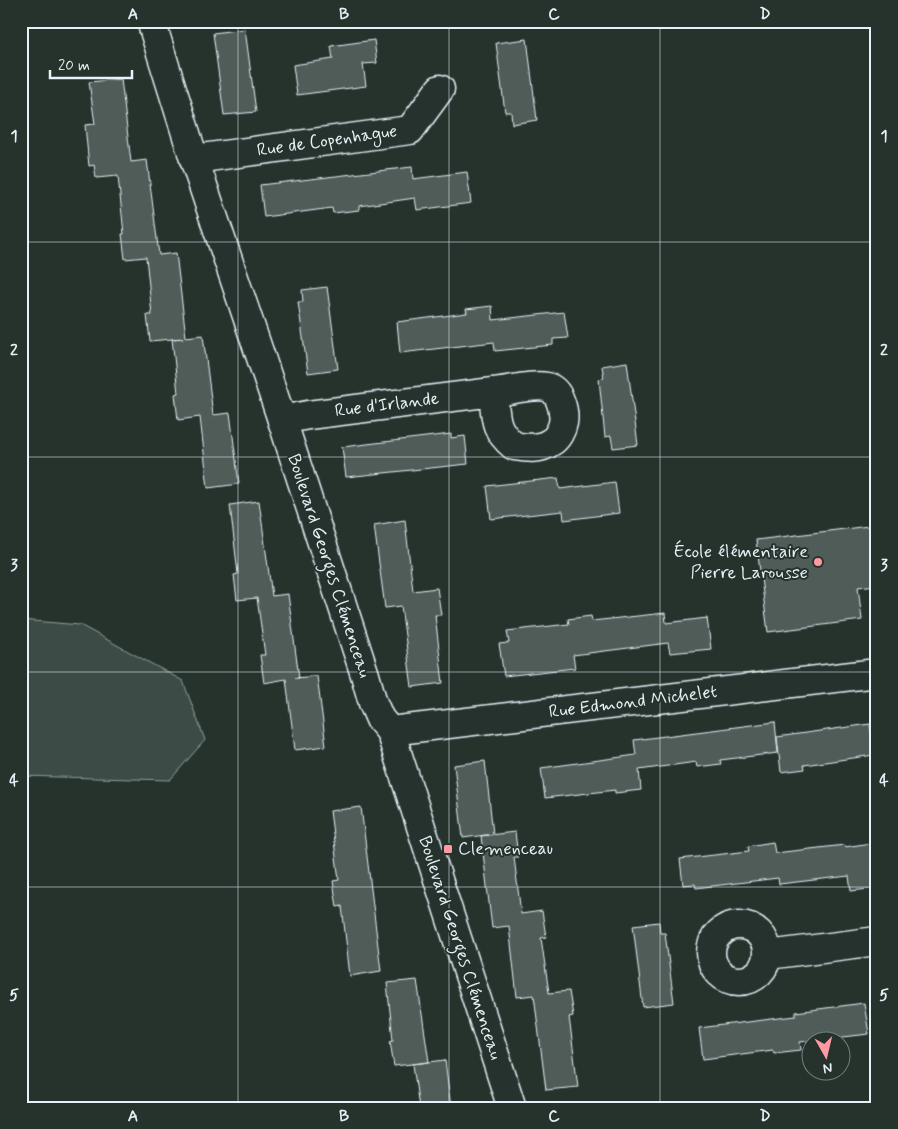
<svg xmlns="http://www.w3.org/2000/svg" width="898" height="1129" viewBox="0 0 898 1129" font-family="Mynerve,sans-serif">
	<rect width="100%" height="100%" fill="#26332d"/>
	<filter id="ink" filterUnits="userSpaceOnUse"><feTurbulence type="fractalNoise" baseFrequency=".02" numOctaves="2"/><feDisplacementMap in="SourceGraphic" scale="10" xChannelSelector="R" yChannelSelector="G"/><feConvolveMatrix kernelMatrix="1 2 1 2 8 2 1 2 1" color-interpolation-filters="sRGB"/></filter>
	<g filter="url(#ink)">
		<path fill="#3e4b47" stroke="#939ea0" d="M21,620l59,5 103,56 22,59 -35,40 -149,-4z"/>
		<path fill="#505c59" stroke="#e8f1f8" d="M245,29l11,83 -32,3 -11,-82z
			M527,39l10,81 -25,4 -1,-12h-6l-9,-69z
			M374,40l3,23 -14,1 3,22 -69,9 -4,-30 40,-6 -2,-13z
			M121,79l10,83 16,-2 12,95 17,-2 10,84 17,-2 10,80 17,-2 9,71 -31,4 -8,-71 -22,3 -3,-26 3,-1 -6,-54 11,-1 -33,3 -3,-26h5l-6,-58 -21,2 -3,-25h2l-6,-58 -22,2 -2,-13 -5,1 -4,-41 10,-1 -6,-42z
			M412,167l1,12 54,-7 4,31 -54,7 -2,-12 -56,8v4l-26,3 -1,-5 -68,9 -4,-32z
			M327,287l11,82 -30,4 -10,-71h5l-1,-12z
			M492,306l1,14 71,-8 4,26 -15,1v6l-58,6 -1,-9 -94,11 -3,-31 70,-9 -1,-4z
			M627,362l11,83 -25,3 -2,-12 -6,1 -6,-58 5,-1 -2,-12z
			M451,434v4l14,-2 3,28 -122,13 -4,-30z
			M558,478l2,11 55,-7 4,31 -55,7 -1,-9 -72,8 -4,-33z
			M259,501l13,95 16,-2 11,84h-4l22,-2 9,70 -31,4 -9,-71 -22,4 -4,-28h5l-8,-57 -20,2 -3,-25 4,-1 -8,-69z
			M405,520l8,71 24,-3 4,27h-6l8,68 -31,4 -11,-81 -16,2 -11,-83z
			M877,525v60l-19,2 4,33 -94,12 -12,-92z
			M665,613l1,10 41,-5 4,31 -41,4 -2,-10 -95,12 2,13 -71,8 -5,-32 10,-1 -2,-12 62,-7 -1,-5 23,-3 1,5z
			M775,722l3,31 -58,7 1,4 -24,3 -1,-5 -57,8 2,20 -26,3v-3l-70,8 -4,-30 95,-13 -2,-15z
			M870,724l4,31 -70,10 1,4 -24,3 -4,-35z
			M485,761l8,73 -30,4 -9,-73z
			M361,807l20,164 -31,5 -8,-70 -5,1 -4,-26 6,-1 -9,-69z
			M515,832l3,25h-4l7,57 21,-3 4,26 -5,1 8,55 20,-2 4,25 -4,1 9,70 -32,3 -12,-95 -17,2 -8,-71 -17,2 -11,-92z
			M773,842l2,11 70,-8v2l32,-5v46l-26,3 -2,-15 -70,8 -1,-6 -82,10 -1,-4 -12,1 -3,-26 69,-8 -1,-5z
			M659,922l1,11h5l9,70 -31,4 -10,-82z
			M417,980l12,82 -35,4 -4,-25 3,-1 -6,-57z
			M864,1003l5,31 -69,8 1,8 -27,3 -1,-3 -70,9 -4,-31 97,-12v-4z
			M445,1060l6,48h-32l-6,-44z"/>
		<g fill="none" stroke-linecap="round" stroke-linejoin="round">
			<g stroke="#e8f1f8" stroke-width="31">
				<path id="minor" d="M194,159l216,-29 30,-41
					M282,420l26,-5 185,-23c3,25 0,37 21,54 12,2 26,4 37,-4 6,-3 11,-13 12,-19 2,-11 -3,-33 -16,-36 -14,-3 -40,4 -54,5
					M390,731l487,-58
					M711 953a28 28 0 1 1 56 0a28 28 0 1 1-56 0Z
					M768,955l109,-14"/>
			</g>
			<g stroke="#e8f1f8" stroke-width="31">
				<path id="tertiary" d="M151,21l43,138 88,261 83,255 8,28 7,16 10,12 122,377"/>
			</g>
			<use href="#minor" stroke="#26332d" stroke-width="28"/>
			<use href="#tertiary" stroke="#26332d" stroke-width="28"/>
		</g>
	</g>
	<path fill="none" stroke="#e8f1f8" stroke-width="1" stroke-opacity="0.55" d="M238,21v1087M449,21v1087M660,21v1087M21,242h856M21,457h856M21,672h856M21,887h856"/>
	<g fill="#ff9aa2" stroke="#26332d" stroke-width="2">
		<circle cx="818" cy="562" r="5"/>
		<rect x="443" y="844" width="10" height="10" rx="2.5"/>
	</g>
	<g text-anchor="middle" dominant-baseline="central" stroke-width="4" stroke-linejoin="round" paint-order="stroke">
		<g font-size="18" fill="#e8f1f8" stroke="#26332d">
			<text transform="translate(327 141) rotate(-8)">Rue de Copenhague</text>
			<text transform="translate(387 405) rotate(-7)">Rue d'Irlande</text>
			<text transform="translate(329 566) rotate(72)">Boulevard Georges Clémenceau</text>
			<text transform="translate(633 702) rotate(-7)">Rue Edmond Michelet</text>
			<text transform="translate(460 948) rotate(72)">Boulevard Georges Clémenceau</text>
		</g>
		<g font-size="18" fill="#e8f1f8" stroke="#26332d" text-anchor="end">
			<text x="808" y="552">École élémentaire<tspan x="808" dy="21">Pierre Larousse</tspan></text>
			<text x="458" y="849" text-anchor="start">Clemenceau</text>
		</g>
	</g>
	<rect width="898" height="1129" fill="none" stroke="#26332d" stroke-width="55"/>
	<g transform="translate(826 1056) rotate(172)"><circle r="24" fill="#26332d" stroke="#747f7e"/>
	<path d="M0-4L9 19L0 12L-9 19Z" fill="#ff9aa2"/>
	<text y="-8" font-size="14" font-weight="bold" text-anchor="middle" fill="#e8f1f8">N</text>
	</g>
	<path d="M50 70v8h82v-8" fill="none" stroke="#e8f1f8" stroke-width="2.5"/>
	<text x="58" y="70" font-size="15" fill="#e8f1f8" stroke="#26332d" stroke-width="4" paint-order="stroke">20 m</text>
	<rect x="28" y="28" width="842" height="1074" fill="none" stroke="#e8f1f8" stroke-width="2"/>
	<g font-size="16" text-anchor="middle" font-weight="bold" fill="#e8f1f8">
		<text x="133" y="19">A</text>
		<text x="344" y="19">B</text>
		<text x="554" y="19">C</text>
		<text x="765" y="19">D</text>
		<text x="14" y="141">1</text>
		<text x="884" y="141">1</text>
		<text x="14" y="355">2</text>
		<text x="884" y="355">2</text>
		<text x="14" y="570">3</text>
		<text x="884" y="570">3</text>
		<text x="14" y="785">4</text>
		<text x="884" y="785">4</text>
		<text x="14" y="1000">5</text>
		<text x="884" y="1000">5</text>
		<text x="133" y="1121">A</text>
		<text x="344" y="1121">B</text>
		<text x="554" y="1121">C</text>
		<text x="765" y="1121">D</text>
	</g>
</svg>
